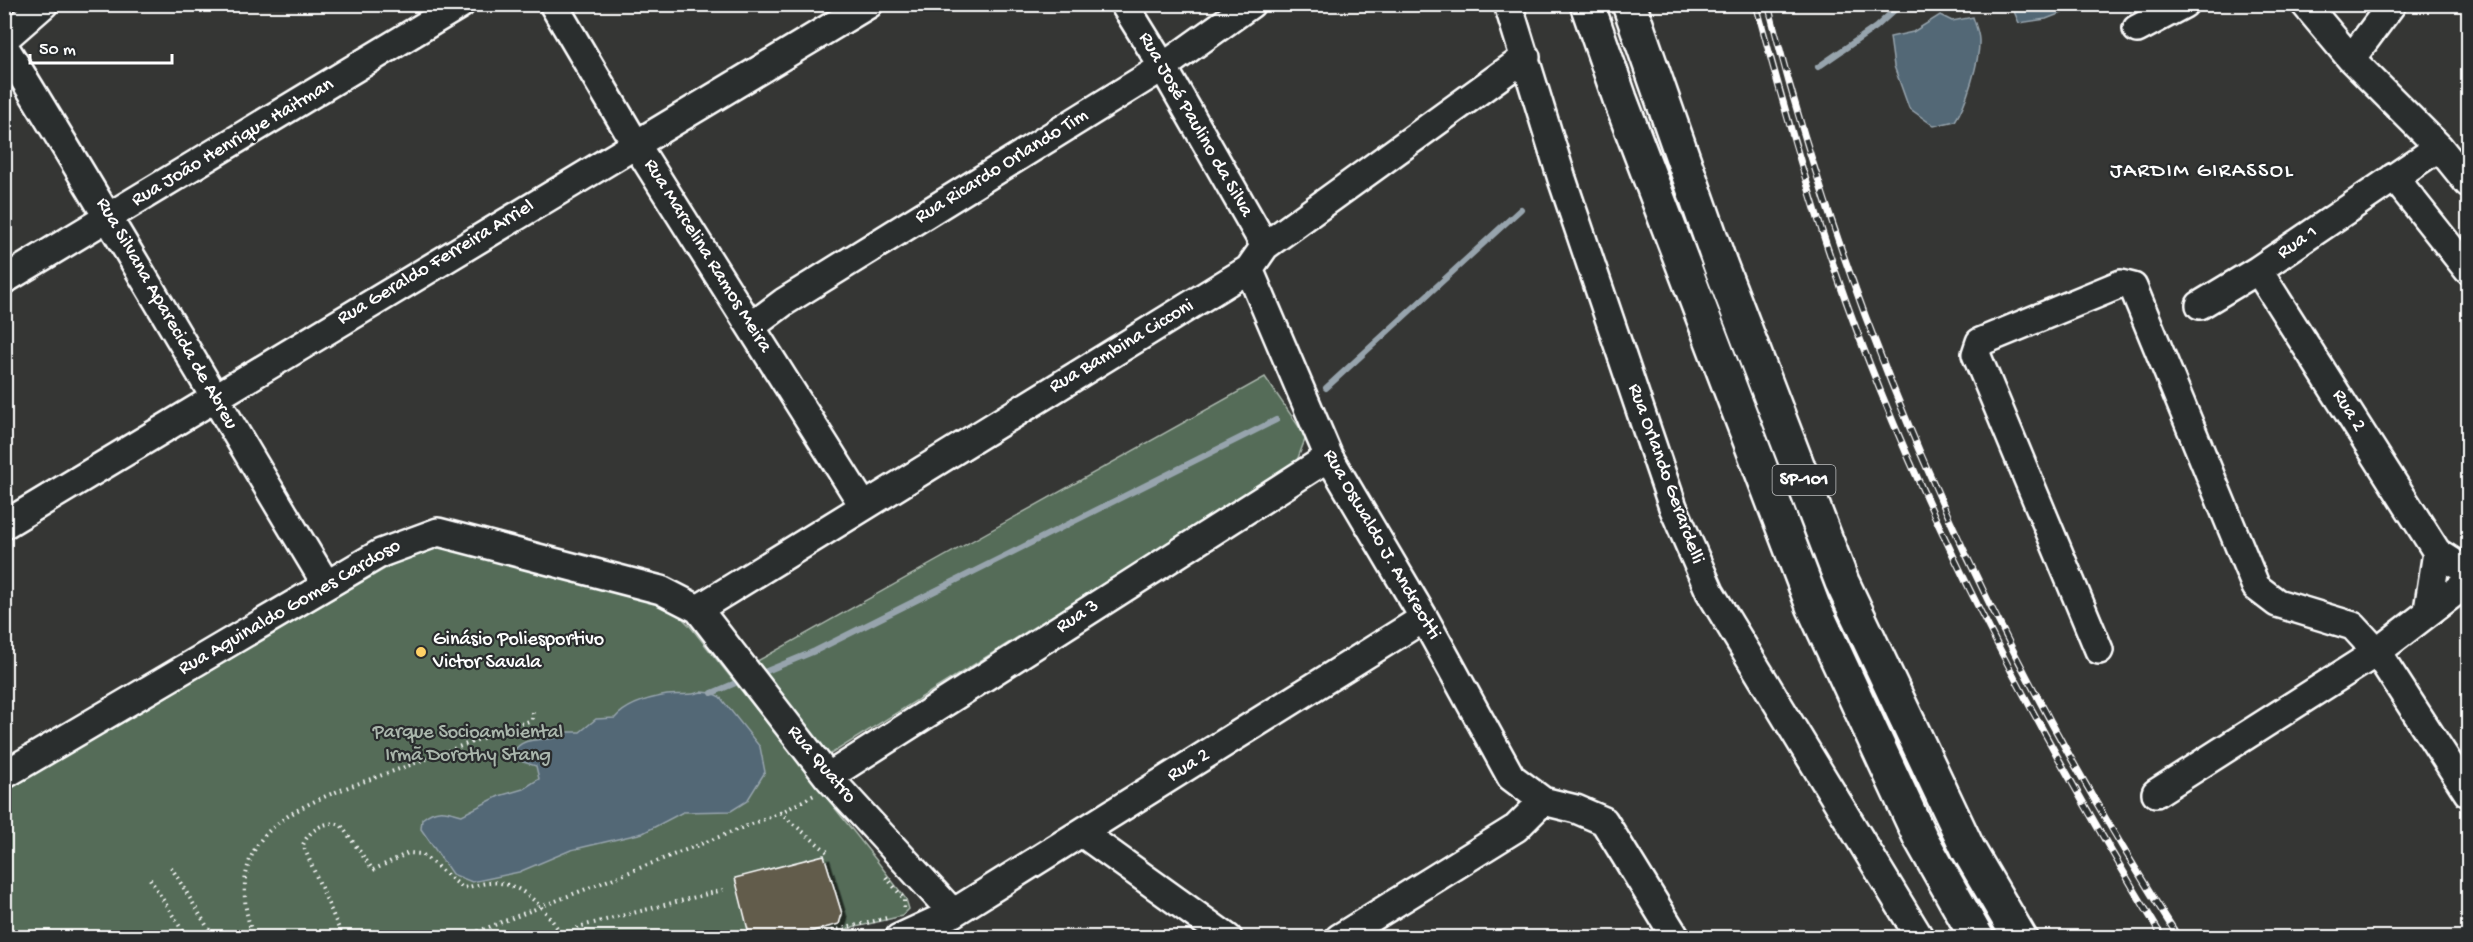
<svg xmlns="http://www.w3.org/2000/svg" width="2473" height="942" viewBox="0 0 2473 942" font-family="'Gochi Hand',sans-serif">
	<defs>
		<filter id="shadow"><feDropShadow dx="5.5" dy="5.5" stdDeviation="0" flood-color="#0009"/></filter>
	</defs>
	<rect width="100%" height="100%" fill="#353634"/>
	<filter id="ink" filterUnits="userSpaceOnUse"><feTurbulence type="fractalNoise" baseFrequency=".0167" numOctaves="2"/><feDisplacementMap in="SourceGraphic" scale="12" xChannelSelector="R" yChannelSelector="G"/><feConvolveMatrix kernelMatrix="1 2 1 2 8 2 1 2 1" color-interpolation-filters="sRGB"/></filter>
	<g filter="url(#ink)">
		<path fill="#546c59" stroke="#aab6ac" stroke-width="1.5" d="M1265,377l41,60 -10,26 -478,299 -75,-93z
			M443,535l206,62 26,14 15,15 187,235 29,38 3,10 -7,7 -92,22 -805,-1 -1,-147z"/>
		<path fill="#526876" stroke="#97a4ad" stroke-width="1.5" d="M2000,5h82l-36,14 -27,4 -7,-16z
			M1940,15l12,6 21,-4c2,7 6,16 6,23 1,20 -13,65 -24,81l-21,5 -25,-18 -15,-42 -4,-29 23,-5z
			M701,692l11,1 8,4 40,50 5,25 -18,29 -16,10 -48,1 -40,21 -72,17 -52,22 -47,10 -20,-8 -31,-45 1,-10c14,-12 23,-9 40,-4l37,-19 24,-7 16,-10 -3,-13 -22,-7 -1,-6c11,-22 39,-7 54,-21h13l16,-13 19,-1c12,-14 34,-20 52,-23 14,-2 19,2 34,-3z"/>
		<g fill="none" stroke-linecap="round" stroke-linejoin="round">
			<path stroke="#97a4ad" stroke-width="6" d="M1818,67l58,-40 25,-23
				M1326,388l195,-179
				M757,675l58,-24 461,-231
				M712,693l33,-14"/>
		</g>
		<path fill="#625c4c" stroke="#fff" stroke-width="1.5" filter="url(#shadow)" d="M824,855l18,59 -3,10 -52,14h-37l-15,-60z"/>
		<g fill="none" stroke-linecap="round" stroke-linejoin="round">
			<g stroke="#fff" stroke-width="32">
				<path id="minor" d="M553,4l82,139 228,362
					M1124,4l39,63 102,179
					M1508,4l54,175 111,328 37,85 210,346
					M2305,4l46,55 88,88 29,36
					M2137,29l47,-25
					M4,39l40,-35
					M4,46c110,178 214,359 322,538
					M2351,59l41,-55
					M2394,177l74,93
					M1249,269l80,188 95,161 87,159 32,24
					M2258,270l179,282 31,20
					M4,280l457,-276
					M2200,305l58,-35 181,-123
					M752,326l32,-24 379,-235 88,-63
					M4,525l865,-521
					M698,609l551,-340 16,-23 261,-189
					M2428,610l9,-58
					M2099,650l-123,-296 4,-12 141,-58 12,3 123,300 21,16 76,23 24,26 91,141
					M4,775l377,-222 57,-21 223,58 37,19 130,168 125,136
					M828,777l501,-320
					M2156,793l221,-141 91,-70
					M1082,833l146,105
					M899,938l54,-25 471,-295
					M1339,938l177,-110 27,-27 33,8 28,12 72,117"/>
			</g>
			<g stroke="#fff" stroke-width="38">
				<path id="highway" d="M1587,4l33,95 193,507 107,231 57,101
					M1629,4l91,260 122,318 126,267 52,89"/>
			</g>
			<path stroke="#fff" stroke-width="4" stroke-dasharray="1.5 4.5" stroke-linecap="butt" d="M780,813l36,-19
				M171,867l43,71
				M886,877l18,22v11
				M150,879l37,59
				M254,938c-13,-34 -15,-74 11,-103 30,-33 93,-51 134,-66 44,-16 88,-33 133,-49l1,-11
				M343,938l-40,-93c5,-14 23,-26 38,-20l32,45 35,-17 14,1 41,34c12,-2 25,-7 37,-5 30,5 49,32 64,55
				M461,938l319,-125 50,41
				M570,938l8,-11 145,-37
				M803,938l84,-20"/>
			<use href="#minor" stroke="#2a2d2e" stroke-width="27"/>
			<use href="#highway" stroke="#2a2d2e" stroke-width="33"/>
			<g stroke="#fff" stroke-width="7">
				<path id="rail" d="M1756,4c24,89 49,179 79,266 81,235 199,455 328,668
					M1768,4c84,333 226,646 411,934"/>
			</g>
			<use href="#rail" stroke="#2a2d2e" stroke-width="4.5" stroke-dasharray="14" stroke-linecap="butt"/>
		</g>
	</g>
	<circle fill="#ffd166" stroke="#2a2d2e" stroke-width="2" cx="421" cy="652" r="6"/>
	<g text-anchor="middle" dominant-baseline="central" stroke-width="4.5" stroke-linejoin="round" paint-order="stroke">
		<rect fill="#2a2d2e" stroke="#bfc0c0" stroke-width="1.5" x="1772.5" y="465" width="63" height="30" rx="4.5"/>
		<g font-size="18" font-weight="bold" fill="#fff">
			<text x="1804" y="480">SP-101</text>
		</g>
		<g font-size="20" fill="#fff" stroke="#2a2d2e">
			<text transform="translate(1195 125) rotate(60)">Rua José Paulino da Silva</text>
			<text transform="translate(233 143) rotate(-31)">Rua João Henrique Haitman</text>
			<text transform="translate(1002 167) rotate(-32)">Rua Ricardo Orlando Tim</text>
			<text transform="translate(2298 243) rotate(-35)">Rua 1</text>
			<text transform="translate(707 256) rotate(58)">Rua Marcelina Ramos Meira</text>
			<text transform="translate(436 263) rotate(-31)">Rua Geraldo Ferreira Arriel</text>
			<text transform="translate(166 314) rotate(60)">Rua Silvana Aparecida de Abreu</text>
			<text transform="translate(1122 347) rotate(-31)">Rua Bambina Cicconi</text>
			<text transform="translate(2348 411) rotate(58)">Rua 2</text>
			<text transform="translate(1665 474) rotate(70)">Rua Orlando Gerardelli</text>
			<text transform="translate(1381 545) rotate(60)">Rua Oswaldo J. Andreotti</text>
			<text transform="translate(290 608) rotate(-30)">Rua Aguinaldo Gomes Cardoso</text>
			<text transform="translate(1078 617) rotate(-33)">Rua 3</text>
			<text transform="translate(821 765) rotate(50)">Rua Quatro</text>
			<text transform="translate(1189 766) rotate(-32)">Rua 2</text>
		</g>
		<g font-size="20" fill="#fff" stroke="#2a2d2e" text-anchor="start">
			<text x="433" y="640">Ginásio Poliesportivo<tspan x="433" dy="23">Victor Savala</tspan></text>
		</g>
		<g font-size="20" fill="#aab6ac" stroke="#2a2d2e">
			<text x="468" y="733">Parque Socioambiental<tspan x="468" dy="23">Irmã Dorothy Stang</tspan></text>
		</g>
		<g font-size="22" letter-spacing="1.5" fill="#fff" stroke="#2a2d2e">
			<text x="2202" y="172">JARDIM GIRASSOL</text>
		</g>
	</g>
	<rect width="2473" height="942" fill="none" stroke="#2a2d2e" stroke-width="24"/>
	<rect x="12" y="12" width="2449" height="918" fill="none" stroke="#fff" stroke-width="2" filter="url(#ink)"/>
	<path d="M30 54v9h142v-9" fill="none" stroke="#ffffff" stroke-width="3"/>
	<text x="39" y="54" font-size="18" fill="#ffffff" stroke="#2a2d2e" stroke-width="4.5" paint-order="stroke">50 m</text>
</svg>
